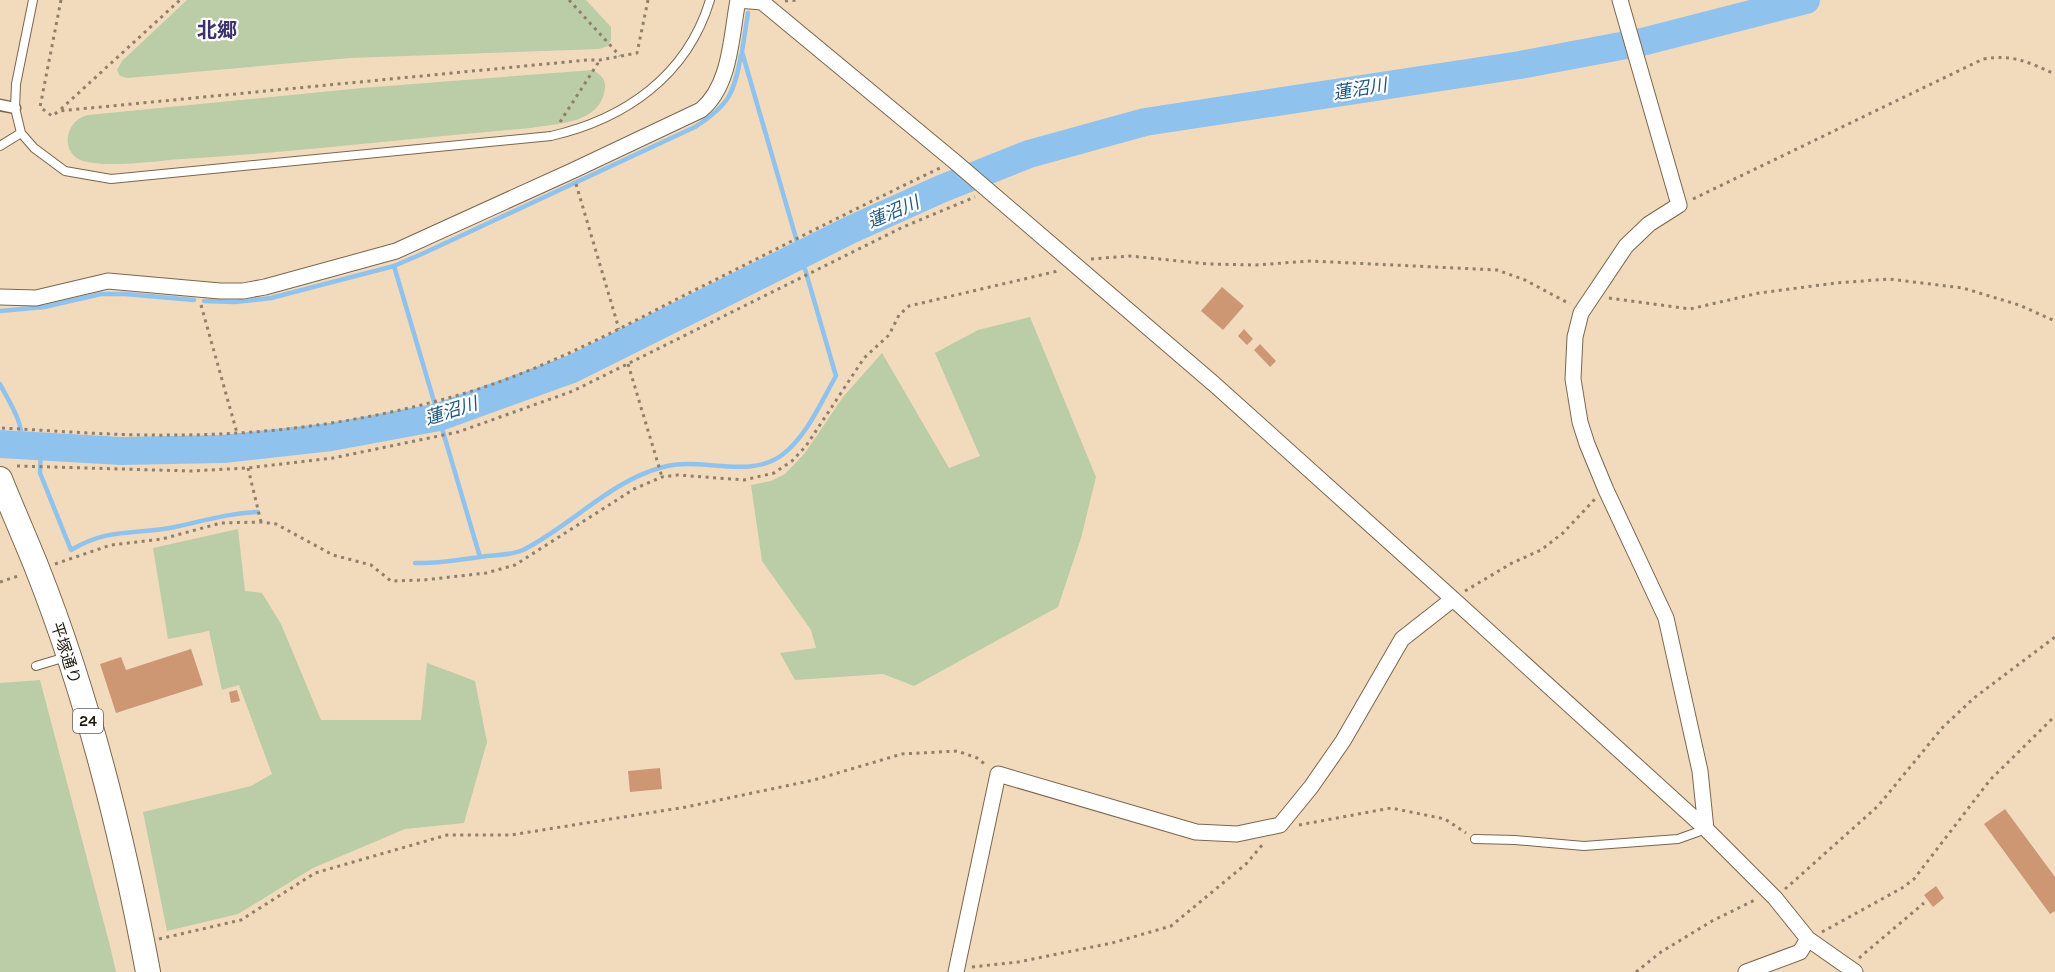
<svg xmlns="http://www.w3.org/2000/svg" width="2055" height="972" viewBox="0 0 2055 972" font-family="Karla,'Noto Sans JP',sans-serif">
	<rect width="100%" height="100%" fill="#f2dabd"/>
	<path fill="#bacda7" d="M187,0h399l25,27v13l-3,6 -9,3 -249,9 -223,20 -7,-2 -3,-6 5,-9z
		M593,70c7,4 13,9 12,18 -4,36 -47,35 -74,40 -116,10 -232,24 -348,31 -28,2 -74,9 -100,2 -24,-8 -18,-41 5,-46l274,-27z
		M1030,317l66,160 -15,61 -23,69 -144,79 -31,-12 -88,6 -15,-27 36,-5 -5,-18 -49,-69 -11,-76 20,-4 14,-7 20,-21 38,-56 39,-44 67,115 31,-12 -45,-103 43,-23z
		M238,529l7,62 17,2 19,31 40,96h100l6,-57 48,18 12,61 -23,81 -59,6 -92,39 -75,46 -71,17 -24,-119 108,-26 21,-12 -33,-89 -17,5 -13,-59 -41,8 -15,-91z
		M40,680l70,266 6,26h-116v-289z"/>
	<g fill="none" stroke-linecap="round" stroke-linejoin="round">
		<path stroke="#8fc3ee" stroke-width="4.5" d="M394,266l86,291
			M204,301l31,1 36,-4 123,-32 30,-13 271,-126c34,-22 39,-33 46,-72
			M0,311l44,-4 57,-13h24l69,6
			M0,384c9,18 25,40 21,61
			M41,447l-1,26 31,77c38,-23 65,-15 104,-23 28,-6 54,-14 83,-15
			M415,563c24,1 48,-4 72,-7 11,-1 25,-1 36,-6 48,-24 87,-69 140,-83 38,-11 85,13 119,-12 25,-19 39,-53 54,-79l-94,-324 6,-39"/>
		<path stroke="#8fc3ee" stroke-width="28" d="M0,444l121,7 102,-2 108,-12 108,-20 133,-48 278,-139 91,-41 88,-35 116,-32 375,-57 122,-23 164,-42"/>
	</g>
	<path fill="#ce9774" d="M1222,287l22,19 -21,24 -22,-19z
		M1244,329l9,10 -6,6 -9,-9z
		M1260,344l16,17 -6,6 -16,-17z
		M191,649l12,36 -87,28 -16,-49 21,-7 5,13z
		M237,690l3,11 -9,2 -2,-11z
		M660,768l2,21 -32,3 -2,-21z
		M2005,809l50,68v34l-5,3 -66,-90z
		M1936,886l8,12 -11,9 -9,-12z"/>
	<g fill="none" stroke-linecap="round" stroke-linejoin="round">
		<g stroke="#7b664c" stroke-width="10">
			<path id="service" d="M33,0l-17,84 -1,24 6,25 13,15 31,23 46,8 440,-43c74,-17 136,-60 159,-136
				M0,146l21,-13
				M36,666l30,-9
				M1475,839l40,1 69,6 94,-7 28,-10"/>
		</g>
		<g stroke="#7b664c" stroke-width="13">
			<path id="pedestrian" d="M0,105l15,3"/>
		</g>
		<g stroke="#7b664c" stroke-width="17">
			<path id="minor" d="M738,0l24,2 192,159 260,223 239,215 253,230 69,69 33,41 47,33
				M1620,0l59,205 -30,19 -23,22 -45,67 -6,24 -2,42 7,43 7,22 19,46 60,128 34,153 6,58
				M0,297l36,1 72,-17 112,10h23l22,-4 131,-36 176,-80 129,-61c30,-25 30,-74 37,-110
				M956,972l42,-198 198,58 41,2 43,-9 31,-38 32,-46 59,-102 51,-40
				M1746,972l54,-20 8,-13"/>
		</g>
		<g stroke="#7b664c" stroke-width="26">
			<path id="primary" d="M0,479c12,30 25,59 37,89 50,126 86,270 111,404"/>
		</g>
		<path stroke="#907f6b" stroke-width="3" stroke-dasharray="3 4.5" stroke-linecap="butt" d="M61,0l-21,107 12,9 7,-5 528,-51h13l37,-7 11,-53
			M569,0l51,56
			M785,1l13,-1
			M61,109l119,-109
			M560,122l40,-62
			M576,184l43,145
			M1693,199l290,-140c31,-5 44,3 72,15
			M1091,259l39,-3 79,8 47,1 54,-4 187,9 28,10 45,24
			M1609,298l81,11 69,-16 77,-10 53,-4 74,9 56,17 36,16
			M201,305l36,128
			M628,364l34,113
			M2,428c58,3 116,8 174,7 96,0 194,-14 286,-41 75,-22 146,-59 215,-95 88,-44 175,-89 263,-131
			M17,466l174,5 56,-3 86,-10 125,-26 115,-41 330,-164 72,-30
			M248,468l13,54
			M55,564l56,-19 51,-6 59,-16 40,-1 15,2 57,31 38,10 20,16 33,-1 62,-7 29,-8 119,-76 28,-12 16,-2 66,5 30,-7 18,-12 14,-15 58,-88 25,-23 10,-20 10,-9 149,-35
			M0,582l21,-7
			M1465,591l47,-28 29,-13 22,-17 32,-34
			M1299,825l92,-17 54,11 21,14
			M1785,889l93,-83 65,-79 31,-29 81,-61
			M1822,932l80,-44 12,-9 76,-99 65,-64
			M159,939l82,-19 74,-47 132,-38h64l175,-28 128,-27 88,-26 55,-3 20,7 9,7
			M1859,958l65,-55
			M972,967l46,-5 94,-19 59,-17 75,-62 17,-20
			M1636,972l25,-20 51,-31 45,-22"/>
		<use href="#service" stroke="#fff" stroke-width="8"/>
		<use href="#pedestrian" stroke="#fff" stroke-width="10"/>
		<use href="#minor" stroke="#fff" stroke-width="15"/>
		<use href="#primary" stroke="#fff" stroke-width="24"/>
	</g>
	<g text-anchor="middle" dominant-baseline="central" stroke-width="4.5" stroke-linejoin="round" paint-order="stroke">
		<rect fill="#fff" stroke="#635d56" stroke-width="1.5" x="73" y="709" width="30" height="24" rx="4.5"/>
		<g font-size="15" font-weight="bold" fill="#20180d">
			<text x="88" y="721">24</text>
		</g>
		<g font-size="16" fill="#20180d" stroke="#fff">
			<text transform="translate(66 653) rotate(72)">平塚通り</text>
		</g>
		<g font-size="18" font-style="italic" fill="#1e5780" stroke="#fff">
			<text transform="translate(1360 89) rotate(-9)">蓮沼川</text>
			<text transform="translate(893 212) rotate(-23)">蓮沼川</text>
			<text transform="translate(451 411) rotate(-17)">蓮沼川</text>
		</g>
		<g font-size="20" font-weight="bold" fill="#3c326e" stroke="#fff">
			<text x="217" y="30">北郷</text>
		</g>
	</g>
</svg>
